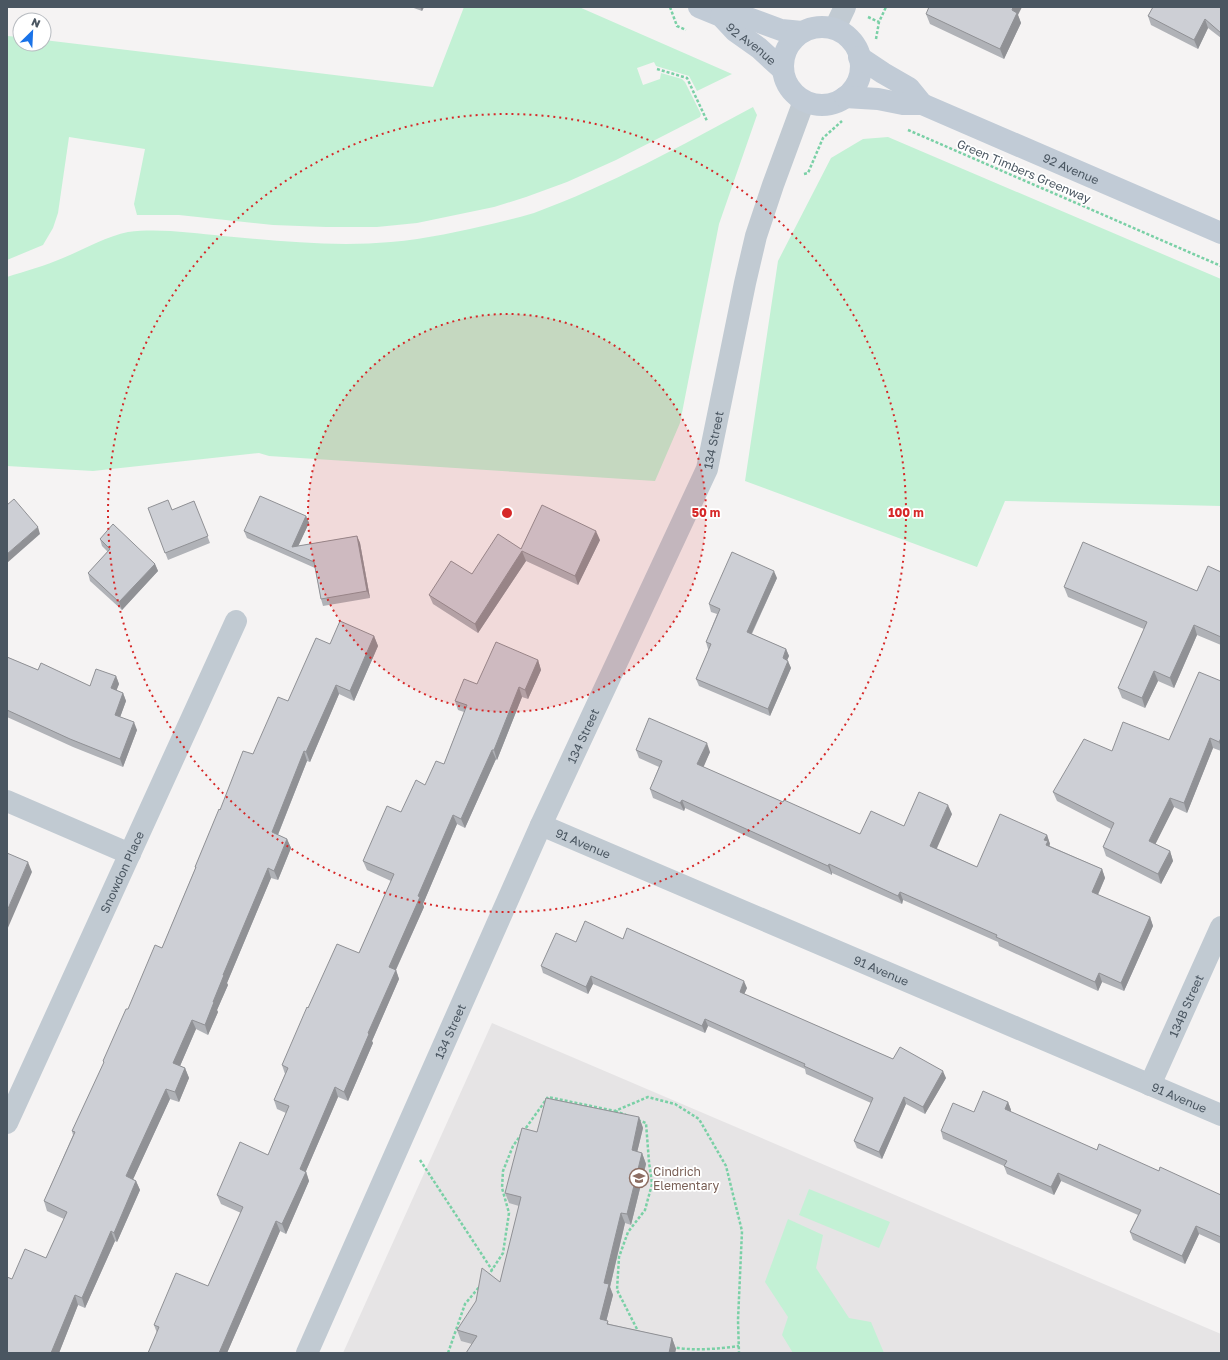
<svg xmlns="http://www.w3.org/2000/svg" width="1228" height="1360" viewBox="0 0 1228 1360" font-family="'Golos Text',sans-serif">
	<rect width="100%" height="100%" fill="#f5f3f3"/>
	<path fill="#e6e4e5" d="M492,1023l729,311v19h-878z"/>
	<path fill="#c3f1d5" d="M464,7h115l153,67 -35,17 -8,-15 -33,-10 -2,-4 -17,6 6,17 17,-6 1,-6 21,6 3,3 16,32 -1,3 -84,43 -49,22 -41,15 -32,10 -77,16 -40,4h-51l-53,-2 -94,-10h-42l-3,-11 11,-55 -76,-12 -11,76 -5,15 -10,17 -36,15v-224l13,1v7h24v-4l389,47z
		M753,107l4,8 -38,109 -39,199 -25,58 -386,-25 -10,-3 -166,18 -86,-5v-189c18,-6 38,-11 56,-19 20,-8 44,-22 65,-26 31,-4 64,1 95,4 55,5 112,11 168,6 35,-3 70,-11 105,-19 12,-3 25,-6 38,-10 76,-28 147,-67 219,-106z
		M888,137l333,142v227l-216,-5 -28,66 -232,-86 33,-220 53,-103 32,-19z
		M809,1189l81,33 -11,26 -80,-33z
		M788,1219l35,16 -7,33 33,50 22,4 13,31h-91l-11,-18 6,-18 -23,-35z"/>
	<g fill="none" stroke-linecap="round" stroke-linejoin="round">
		<path stroke="#7ad0a6" stroke-width="2.5" stroke-dasharray="3 2" stroke-linecap="butt" d="M670,7l7,19 9,4
			M868,17l11,5
			M876,39l3,-17 7,-15
			M657,69l30,9 20,43
			M908,130l313,136
			M804,174l4,-1 15,-35 19,-17
			M615,1111l11,4
			M638,1120l8,3 3,39 3,22 -7,26 -17,22 -9,25 -2,33 22,43
			M420,1160l72,110
			M488,1276l15,-23 6,-40 -7,-25 1,-17 10,-25 35,-49 67,14 33,-14 27,7 24,15 27,47 16,65 -4,89 1,33
			M672,1347c20,4 47,2 67,-1
			M448,1353l17,-49 15,-18"/>
		<g stroke="#c1cad2" stroke-width="22">
			<path d="M7,801l123,53"/>
			<path id="s1" d="M541,825l680,290"/>
			<path id="s2" d="M1150,1085l71,-158"/>
			<path id="s3" d="M7,1123l229,-502"/>
			<path id="s4" d="M307,1353l234,-528 166,-356 38,-186 11,-47 17,-51 31,-84"/>
		</g>
		<path stroke="#c1cad2" stroke-width="22" d="M835,28l10,-21"/>
		<g stroke="#c1cbd6" stroke-width="22">
			<path id="s5" d="M699,7l22,9 14,15 24,17 24,22"/>
			<path d="M721,16h22l38,14 21,2"/>
			<circle cx="822" cy="66" r="39"/>
			<path d="M859,57l24,16 26,15 13,16"/>
			<path id="s6" d="M845,97l33,2 25,5h19l299,129"/>
		</g>
	</g>
	<path fill="#b0b2b7" d="M411,7h13l-2,4z
		M1221,7v31l-13,-10 -10,21 -47,-24 -3,-9z
		M926,14l92,1 3,8 -17,36 -74,-35z
		M194,501l16,42 -42,17 -20,-52 24,2z
		M306,516l3,7 -11,23 59,-10 3,7 10,55 -47,8 -2,-7 -6,-31 -68,-30 -3,-7z
		M100,539l55,25 3,7 -36,39 -32,-29 -2,-8 20,-21 -6,-6z
		M600,540l-22,45 -52,-24 -48,72 -45,-29 -4,-9 43,-21 49,-25z
		M1221,572v73l-24,-10 -23,53 -16,-7 -13,27 -23,-10 -4,-10 26,-59 -76,-32 -4,-10 133,4z
		M777,578l-25,56 34,15 3,7 -2,4 4,8 -21,48 -71,-30 -3,-7 13,-30h-1l-2,-7 11,-28 -6,-2 -2,-8z
		M374,636l4,10 -24,55 -15,-7 -29,68 -3,-1 -29,74 9,4 4,9 -13,32 -7,-2 -44,105 1,2 -11,25 1,2 -10,23 -12,-6 -16,37 5,2 4,10 -10,24 -9,-3 -37,80 3,2 4,9 -23,52 -2,-1 -30,67 -7,-3 -19,48h-52l5,-74 34,-21 18,-39 -17,-8 -3,-10 29,-66 -1,-4 32,-68 -1,-2 25,-52 34,-61 33,-79v-2l25,-57 33,-56 35,-53 42,-57z
		M7,657l31,13 52,16 26,-10 3,8 -3,6 7,3 3,8 -6,16 17,13 -14,37 -50,-20 -66,-30z
		M538,660l3,10 -13,29 -6,-2 -25,63 -1,-1 -31,69 -8,-4 -34,80 1,3 -28,63 3,9 -27,62 1,2 -25,58 -10,-4 -32,74 3,10 -23,53 -6,-3 -53,122h-79l9,-20 -3,-8 54,-39 33,-73 -20,-9 -4,-9 51,-40 18,-42 -9,-4 -3,-9 11,-26 -3,-9 26,-57 51,-55 32,-72 -24,-11 -4,-9 38,-49 43,-48 20,-52 -6,-2 -3,-9 22,-17z
		M1221,681v70l-8,-3 -26,65 -13,-6 -19,37 15,7 3,10 -12,23 -55,-28 -3,-9 8,-18 -54,-28 -4,-9 59,-41 57,-11z
		M636,750l74,2 -7,15 80,35 77,32 44,-8 48,-12 -16,34 41,19 70,-32 3,9v2l52,23 3,9 -7,17 52,22 3,9 -29,65 -22,-9 -4,9 -99,-45 -1,-4 -95,-42 -1,4 -70,-31v2l-147,-67 -1,3 -31,-13 -3,-9 9,-22 -20,-9z
		M623,939l124,49 -3,6 149,65 53,19 -21,36 -19,-10 -24,55 -25,-11 -3,-7 17,-38 -65,-29 -1,-5 -97,-43 -3,7 -112,-49 -5,10 -45,-21 -2,-7 35,-24z
		M1008,1102l3,8 -1,2 87,38 62,21 62,24v49l-22,-10 -14,30 -52,-24 -3,-8 8,-17 -77,-34 -7,14 -47,-21 -3,-8 -61,-27 -2,-8 33,-19z
		M639,1117l4,11 -6,24 5,1 4,11 -15,61 -6,-2 -15,64 3,8 -7,26 3,3 63,14 4,11 -1,4h-209l6,-9 -11,-3 -4,-11 43,-48 19,-76 -10,-3 -4,-10 32,-61z"/>
	<path fill="#909195" d="M420,7h4l-2,4z
		M1013,7h9l-4,8 3,8 -17,36 -4,-10 12,-39z
		M1205,19l3,9 -10,21 -4,-9z
		M306,516l3,7 -14,30 -3,-6z
		M38,527l2,7 -33,29v-9z
		M596,531l4,9 -22,45 -3,-9z
		M357,536l3,7 10,55 -3,-7z
		M522,551l4,10 -48,72 -3,-9z
		M155,564l3,7 -36,39 -3,-8z
		M774,571l3,7 -28,61 -2,-7z
		M1194,625l3,10 -23,53 -4,-10z
		M374,636l4,10 -24,55 -4,-10z
		M786,649l3,7 -4,9 -2,-7z
		M538,660l3,10 -13,29 -3,-9z
		M788,661l3,7 -21,48 -2,-7z
		M1154,671l4,10 -13,27 -3,-10z
		M116,676l3,8 -5,13 -3,-9z
		M336,685l3,9 -29,68 -4,-10z
		M519,687l3,10 -25,63 -3,-10z
		M123,693l3,8 -8,22 -3,-8z
		M134,722l3,8 -14,37 -3,-8z
		M1210,738l3,10 -26,65 -3,-10z
		M1221,738v9l-2,-5z
		M707,743l3,9 -9,21 -4,-9z
		M492,750l4,9 -31,69 -4,-9z
		M304,751l3,10 -32,81 -3,-10z
		M1170,798l4,9 -22,44 -3,-10z
		M682,800l3,8 -1,3 -4,-8z
		M948,805l4,9 -18,41 -4,-9z
		M453,815l4,9 -34,80 1,3 -31,69 -4,-9 29,-71z
		M1047,835l3,9 -1,1 2,5 -2,3 -5,-13z
		M287,839l4,9 -13,32 -4,-9z
		M1170,851l3,10 -12,23 -3,-10z
		M28,862l4,10 -25,58v-19z
		M829,864l3,9v2l-4,-9z
		M268,868l3,10 -44,105 1,2 -11,25 1,2 -10,23 -3,-10 18,-50z
		M1102,869l3,9 -10,23 -3,-9z
		M900,892l3,8 -1,4 -4,-8z
		M1150,917l3,9 -29,65 -3,-8z
		M396,970l3,9 -27,62 1,2 -25,58 -4,-9 24,-59z
		M1099,973l3,9 -4,9 -3,-9z
		M591,976l2,8 -5,10 -2,-7z
		M744,981l3,7 -5,11 -2,-7z
		M705,1019l3,7 -3,7 -3,-7z
		M192,1020l4,9 -19,44 -4,-10z
		M185,1068l4,10 -10,24 -4,-10z
		M943,1071l3,7 -21,36 -2,-7z
		M335,1087l3,10 -35,81 3,-6 3,9 -23,53 -4,-10 18,-55z
		M166,1089l4,10 -40,87 -4,-10z
		M904,1097l2,7 -24,55 -3,-7z
		M1008,1102l3,8 -3,7 -3,-8z
		M639,1117l4,11 -8,33 -3,-11z
		M642,1153l4,11 -15,61 -4,-11z
		M1058,1173l3,8 -7,14 -3,-8z
		M136,1181l4,9 -23,52 -3,-9z
		M621,1213l4,10 -15,64 3,8 -9,35 -4,-11 4,-36z
		M276,1221l4,10 -53,122h-8z
		M1196,1226l3,8 -14,30 -3,-8z
		M111,1231l4,10 -30,67 -3,-10z
		M75,1295l3,10 -19,48h-8z
		M672,1338l4,11 -1,4h-6z"/>
	<path fill="#cdcfd5" stroke="#909195" d="M929,7h84l-1,3 5,3 -17,36 -74,-35z
		M1153,7h68v26l-16,-14 -11,21 -46,-24z
		M260,496l46,20 -14,31 65,-11 10,55 -46,8 -7,-37 -70,-31z
		M14,499l24,28 -31,27v-49z
		M168,500l4,10 22,-9 14,35 -43,17 -17,-45z
		M542,505l54,26 -21,45 -53,-25 -47,73 -46,-29 22,-34 21,13 26,-40 23,15z
		M113,524l42,40 -36,38 -31,-29 22,-24 -10,-10z
		M1083,542l114,49 11,-25 13,6v65l-27,-12 -24,53 -16,-7 -12,27 -24,-10 29,-66 -83,-35z
		M732,552l42,19 -27,61 39,17 -3,9 5,3 -20,48 -72,-30 15,-35 -5,-2 14,-33 -11,-5z
		M340,621l34,15 -24,55 -14,-6 -30,67 -2,-1 -32,81 15,7 -13,32 -6,-3 -45,107h1l-11,27h1l-9,23 -13,-5 -19,43 12,5 -10,24 -9,-3 -40,87 10,5 -22,52 -3,-2 -29,67 -7,-3 -24,58h-44v-76l5,2 13,-30 21,9 21,-46 -23,-11 31,-69 -3,-1 32,-69 -1,-1 23,-52h2l27,-64 7,3 34,-81h-1l24,-58 1,1 23,-59 10,3 25,-57 10,4 28,-63 14,6z
		M496,642l42,18 -13,30 -6,-3 -25,63h-2l-31,69 -8,-4 -35,81 2,1 -31,70 7,3 -28,63 1,1 -25,58 -9,-5 -35,82 6,3 -24,52 -6,-3 -57,132h-71l11,-26 -5,-2 22,-52 32,13 35,-79 -26,-12 23,-53 28,13 21,-49 -15,-6 14,-32 -6,-3 25,-58 1,1 29,-64 22,9 35,-79 -31,-13 24,-55 14,6 15,-32 9,5 11,-24 8,3 23,-59 -12,-4 9,-22 13,5z
		M7,657l31,13 3,-7 49,23 6,-17 20,7 -5,12 12,5 -8,22 19,7 -14,37 -50,-20 -63,-29z
		M1199,672l22,9v57l-2,4 -9,-4 -26,65 -14,-5 -21,43 21,10 -12,23 -55,-27 11,-24 -61,-31 31,-53 28,12 11,-29 46,18z
		M649,718l58,25 -10,21 86,38 1,-2 76,34 11,-23 33,15 15,-34 29,13 -18,41 47,21 23,-53 47,21 -3,5 4,1 -2,4 56,24 -10,23 58,25 -29,66 -22,-10 -4,9 -99,-45 1,-2 -97,-43 -2,4 -69,-32 -1,2 -146,-66 -2,3 -30,-14 12,-28 -26,-11z
		M7,853l21,9 -21,49z
		M585,921l38,18 4,-11 117,53 -4,11 153,67 7,-12 43,24 -20,36 -19,-10 -25,55 -25,-11 19,-43 -69,-32 1,-2 -100,-45 -3,7 -111,-50 -5,11 -45,-21 15,-33 20,9z
		M983,1091l25,11 -3,7 92,41 2,-6 60,27 1,-4 61,28v42l-25,-11 -14,30 -52,-24 11,-22 -83,-37 -7,14 -47,-21 3,-5 -66,-30 12,-28 21,9z
		M546,1098l93,19 -7,33 10,3 -15,61 -6,-1 -17,70 5,1 -9,35 8,2 -1,3 65,14 -3,15h-203l11,-17 -20,-6 19,-29 6,-33 18,14 21,-85 -16,-4 17,-65 15,4z"/>
	<circle cx="507" cy="513" r="199" fill="#d62828" fill-opacity=".12"/>
	<g fill="none" stroke="#d62828" stroke-width="2" stroke-dasharray="2 4">
		<circle cx="507" cy="513" r="199"/>
		<circle cx="507" cy="513" r="399"/>
	</g>
	<defs>
		<g id="school-ring" transform="scale(1)"><circle r="9.5" fill="#fff" stroke="#8d6e63" stroke-width="1.5"/><path d="M0-5L7-2L0 1L-7-2ZM-4 1L0 2.5L4 1V4Q0 6-4 4Z" fill="#8d6e63"/></g>
	</defs>
	<g fill-rule="evenodd">
		<use href="#school-ring" x="639" y="1178"/>
	</g>
	<g text-anchor="middle" dominant-baseline="central" stroke-width="3.5" stroke-linejoin="round" paint-order="stroke">
		<g font-size="12" fill="#4a5661" stroke="#fff">
			<text stroke="none"><textPath href="#s5" startOffset="65">92 Avenue</textPath></text>
			<text stroke="none"><textPath href="#s6" startOffset="240">92 Avenue</textPath></text>
			<text transform="translate(1024 171) rotate(23)">Green Timbers Greenway</text>
			<text stroke="none"><textPath href="#s4" startOffset="1000">134 Street</textPath></text>
			<text stroke="none"><textPath href="#s4" startOffset="676">134 Street</textPath></text>
			<text stroke="none"><textPath href="#s1" startOffset="46">91 Avenue</textPath></text>
			<text stroke="none"><textPath href="#s3" startOffset="276">Snowdon Place</textPath></text>
			<text stroke="none"><textPath href="#s1" startOffset="370">91 Avenue</textPath></text>
			<text stroke="none"><textPath href="#s2" startOffset="87">134B Street</textPath></text>
			<text stroke="none"><textPath href="#s4" startOffset="352">134 Street</textPath></text>
			<text stroke="none"><textPath href="#s1" startOffset="694">91 Avenue</textPath></text>
		</g>
		<g font-size="12" fill="#785e54" stroke="#fff" text-anchor="start">
			<text x="653" y="1171">Cindrich<tspan x="653" dy="14">Elementary</tspan></text>
		</g>
	</g>
	<circle cx="507" cy="513" r="6" fill="#d62828" stroke="#fff" stroke-width="2"/>
	<g font-size="12" text-anchor="middle" font-weight="bold" fill="#d62828" stroke="#fff" stroke-width="3.5" stroke-linejoin="round" paint-order="stroke">
		<text x="706" y="517">50 m</text>
		<text x="906" y="517">100 m</text>
	</g>
	<rect width="1228" height="1360" fill="none" stroke="#4a5661" stroke-width="16"/>
	<g transform="translate(32 32) rotate(24)"><circle r="19" fill="#ffffff" stroke="#b7bbc0"/>
	<path d="M0-3L7 15L0 10L-7 15Z" fill="#1a73e8"/>
	<text y="-6" font-size="11" font-weight="bold" text-anchor="middle" fill="#4a5661">N</text>
	</g>
</svg>
